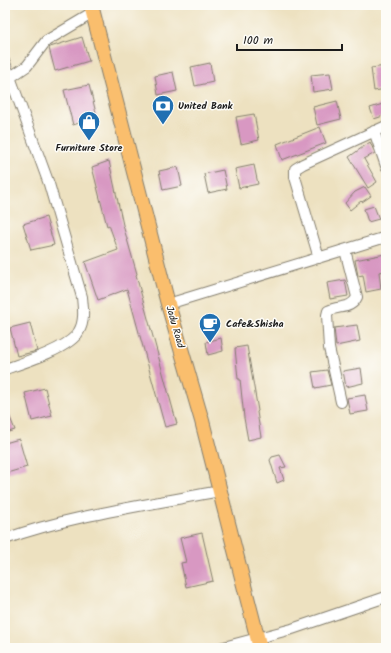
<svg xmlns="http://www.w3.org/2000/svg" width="391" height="653" viewBox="0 0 391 653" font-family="Kalam,sans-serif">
	<rect width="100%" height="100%" fill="#fdfcf7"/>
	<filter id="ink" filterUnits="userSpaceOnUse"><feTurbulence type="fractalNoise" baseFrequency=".025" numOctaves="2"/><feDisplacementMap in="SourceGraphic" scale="8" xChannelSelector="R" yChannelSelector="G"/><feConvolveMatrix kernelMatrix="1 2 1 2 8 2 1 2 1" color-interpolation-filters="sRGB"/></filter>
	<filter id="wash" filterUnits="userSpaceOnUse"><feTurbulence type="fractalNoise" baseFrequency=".012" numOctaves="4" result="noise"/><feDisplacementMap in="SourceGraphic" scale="16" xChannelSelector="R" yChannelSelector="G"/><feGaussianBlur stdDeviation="0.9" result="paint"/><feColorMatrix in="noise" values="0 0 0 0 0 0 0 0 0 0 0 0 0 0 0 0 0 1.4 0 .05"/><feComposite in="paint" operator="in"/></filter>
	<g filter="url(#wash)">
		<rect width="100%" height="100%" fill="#ede1c0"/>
		<g id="blocks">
			<path fill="#d898c2" d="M82,37l7,24 -34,10 -6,-23 1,-1z
				M210,63l3,19 -18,4 -4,-19z
				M386,66v23l-12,2 -3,-23z
				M173,72l4,19 -19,4 -3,-19z
				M330,73l3,16 -20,3 -2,-17z
				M89,85l8,32 -24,8 -9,-35z
				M337,101l4,18 -24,6 -4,-18z
				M386,103v12l-12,4 -4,-11z
				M254,114l5,26 -18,4 -5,-27z
				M320,127l6,16 -44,17 -5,-16z
				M370,142l5,11 -11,6 13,23 -9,6 -19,-31z
				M109,161l14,64 14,49 -1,1 41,149 -12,3 -38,-138 -29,11 -13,-38 33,-12 -9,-25 -2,1 -15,-59z
				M254,165l4,19 -19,4 -4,-19z
				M178,167l4,19 -19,4 -4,-19z
				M223,170l4,19 -19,4 -4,-19z
				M365,187l6,9 -9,6 -1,-1 -11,9 -5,-7 10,-11z
				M374,206l5,13 -11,3 -4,-13z
				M46,217l8,28 -23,5 -8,-26z
				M385,254l1,17 -7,1 2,17 -15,3 -3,-17 -5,1 -3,-16z
				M345,280l3,16 -18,3 -3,-16z
				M30,323l7,28 -20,5 -7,-28z
				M357,325l3,16 -24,5 -2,-18z
				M221,338l2,13 -15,4 -2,-13z
				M247,346l11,65 -1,1 4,25 -13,3 -4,-22 -4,-39h-2l-3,-31z
				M361,368l2,15 -17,4 -3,-16z
				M327,370l4,15 -16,3 -3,-16z
				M45,388l7,28 -20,5 -7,-28z
				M365,395l3,16 -18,3 -3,-16z
				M5,405l10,25 -10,3z
				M19,439l8,28 -20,6 -2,-8v-22z
				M280,455l6,12 -6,1 4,12 -7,3 -7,-23 2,-3z
				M202,533l11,48 -27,6 -5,-24 5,-1 -6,-24z"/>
		</g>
	</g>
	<g filter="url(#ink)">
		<use href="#blocks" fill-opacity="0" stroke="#847e6e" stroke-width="1"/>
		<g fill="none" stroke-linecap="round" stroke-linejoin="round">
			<g stroke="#847e6e" stroke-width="12">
				<path id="minor" d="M5,63l44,121 33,113c1,11 3,24 -3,34 -8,17 -56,32 -74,38
					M5,81l22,-15 19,-25 47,-28
					M374,131l12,35
					M319,258l-24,-81v-8l8,-5 83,-38
					M168,304l218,-67
					M341,402l-12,-54 -2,-33 1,-4c11,-6 23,-1 29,-14l-12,-47
					M5,539c67,-24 144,-34 214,-48
					M220,648l72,-19 94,-32"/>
			</g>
			<g stroke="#847e6e" stroke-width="16">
				<path id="highway" d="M91,5l77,299 34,117 58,227"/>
			</g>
			<use href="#minor" stroke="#fff" stroke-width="10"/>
			<use href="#highway" stroke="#fabe6d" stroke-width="14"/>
		</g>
	</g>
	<defs>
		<g id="bank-pin" transform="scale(1.15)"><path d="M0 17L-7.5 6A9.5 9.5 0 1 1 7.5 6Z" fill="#1f6fb2" stroke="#fdfcf7"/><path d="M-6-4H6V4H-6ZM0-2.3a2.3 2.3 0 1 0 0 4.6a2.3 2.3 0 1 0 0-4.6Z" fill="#fff"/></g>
		<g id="shop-pin" transform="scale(1.15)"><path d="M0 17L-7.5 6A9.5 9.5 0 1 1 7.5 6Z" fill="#1f6fb2" stroke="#fdfcf7"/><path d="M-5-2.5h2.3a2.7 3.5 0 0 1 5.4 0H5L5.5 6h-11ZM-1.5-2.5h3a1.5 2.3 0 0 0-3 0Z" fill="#fff"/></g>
		<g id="cafe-pin" transform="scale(1.15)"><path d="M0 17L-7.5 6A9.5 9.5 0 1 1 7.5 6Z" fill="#1f6fb2" stroke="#fdfcf7"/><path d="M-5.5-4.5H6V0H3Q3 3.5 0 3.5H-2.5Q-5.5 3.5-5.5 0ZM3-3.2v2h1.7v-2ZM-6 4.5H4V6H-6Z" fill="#fff"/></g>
	</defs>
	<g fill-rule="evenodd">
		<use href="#bank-pin" x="163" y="106"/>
		<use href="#shop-pin" x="89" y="122"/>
		<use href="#cafe-pin" x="210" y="324"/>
	</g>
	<g text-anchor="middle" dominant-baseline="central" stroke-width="3" stroke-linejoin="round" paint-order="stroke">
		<g font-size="10" font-weight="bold" fill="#1c1c1c" stroke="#fdfcf7" text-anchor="start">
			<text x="178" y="106">United Bank</text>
			<text x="89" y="148" text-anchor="middle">Furniture Store</text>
			<text x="226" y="324">Cafe&amp;Shisha</text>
		</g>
		<g font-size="10" fill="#1c1c1c" stroke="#fdfcf7">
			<text transform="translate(175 327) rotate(74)">Jadu Road</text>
		</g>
	</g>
	<rect width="391" height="653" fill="none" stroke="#fdfcf7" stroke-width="20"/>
	<path d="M237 44v6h105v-6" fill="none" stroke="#1c1c1c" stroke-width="2"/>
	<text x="243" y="44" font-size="12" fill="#1c1c1c" stroke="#fdfcf7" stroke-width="3" paint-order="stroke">100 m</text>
</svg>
